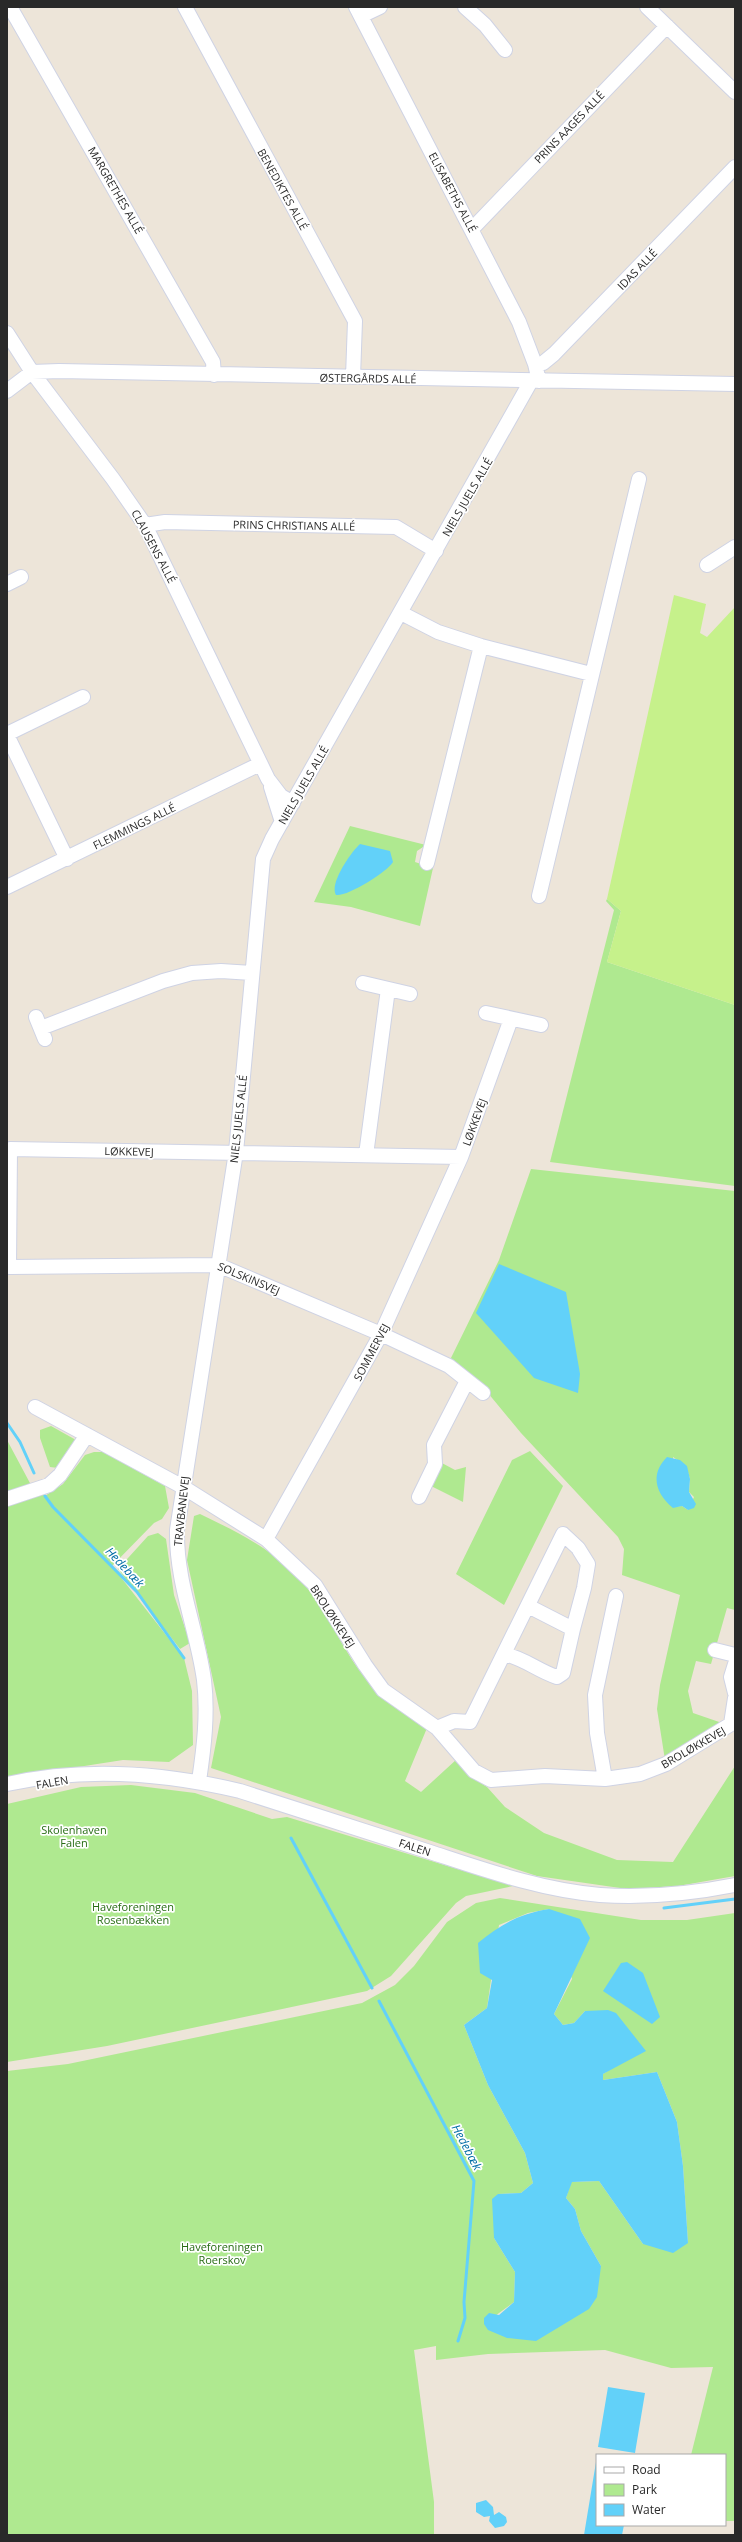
<svg xmlns="http://www.w3.org/2000/svg" width="742" height="2542" viewBox="0 0 742 2542" font-family="'Open Sans',sans-serif">
	<rect width="100%" height="100%" fill="#ede5d9"/>
	<path fill="#afe990" fill-rule="evenodd" d="M350,826l76,19 -9,6 -2,11 18,6 -13,58 -69,-19 -37,-5z
		M607,899l14,12 -14,51 128,43v181l-185,-24 64,-252 -8,-9z
		M531,1169l204,22v419l-8,-2 -16,56 -15,-3 -8,30 5,22 32,11 -60,36 -8,-51 3,-24 20,-90 -58,-20 2,-26 -6,-12 -97,-104 -38,-46 -33,-27 49,-100zM673,1457l13,9 4,13 -1,13 5,5 -6,13 -6,-4 -9,1z
		M51,1426l25,14 -18,28 -8,-1 -10,-29v-8z
		M7,1440l24,45 -24,7z
		M530,1451l33,35 -59,119 -48,-31 56,-114z
		M94,1452h9l62,34 4,22 -7,11 -8,4 -42,43 72,92 8,33 1,54 -24,17 -46,-2 -116,18v-284l28,-9 10,11 18,-12 22,-29z
		M440,1462l15,8 11,-3 -3,35 -34,-17z
		M200,1514c35,17 69,33 97,62 27,28 40,64 63,95 18,25 42,40 67,57l-22,53 16,11 36,-33 16,19 14,9 18,20 39,26 73,27 56,2 62,-96v110l-57,10 -51,3 -90,-13 -326,-108 10,-51 -34,-157 7,-44z
		M158,1533l8,6 8,56 16,48 -10,6 -62,-80 30,-33z
		M131,1785l64,8 77,26 15,-2 226,69 -47,10 -10,7 -65,73 -24,15 -260,55 -100,16v-258l74,-17z
		M500,1898l141,22h46l48,-7v608h-10v-66h-34l22,-88 -42,1 -66,-18 -117,4 -52,6v-14l-22,4 20,152v33h-427v-464l61,-7 294,-61 33,-18 19,-19 33,-44 29,-19zM549,1909l23,70 -18,35 9,11 11,-2 11,-12 33,53 -15,10v6l54,-8 20,50 6,44 5,77 -45,1 -44,-63 -28,1 -5,16 9,11 6,22 20,35 -117,58 30,-22 1,-30 -21,-34 4,-44 23,-1 12,-10 -8,-30 -37,-68 -24,-60 23,-17 12,-83 29,-12z"/>
	<path fill="#c6f18b" d="M674,595l32,9 -6,29 7,4 28,-30v398l-128,-43 14,-51 -14,-12z"/>
	<path fill="#62d1f9" d="M360,844l30,7 3,11c-6,10 -46,35 -57,33 -7,-11 15,-43 24,-51z
		M499,1264l67,28 14,82 -2,19 -44,-15 -58,-65z
		M667,1457l13,3 7,6 3,13 -1,13 7,12 -2,4 -6,2 -6,-4 -9,2c-18,-15 -23,-34 -6,-51z
		M549,1909l31,10 10,19 -36,76 9,11 11,-2 11,-12 23,-1 8,3 30,38 -43,23v6l54,-8 20,50 6,44 5,77 -15,10 -30,-9 -44,-63 -27,1 -6,16 9,11 6,22 20,35 -4,31 -8,12 -53,32 -29,-3 -19,-8 -4,-6v-6l5,-5 10,2 15,-13 1,-30 -21,-34 -2,-39 6,-5 23,-1 12,-10 -8,-30 -37,-68 -24,-60 23,-17 5,-28 -12,-7 -2,-30c23,-19 41,-29 71,-34z
		M627,1962l16,11 17,44 -8,7 -49,-33 18,-28z
		M608,2387l37,6 -10,60 -37,-6z
		M596,2462l1,63h27l-2,10h-38z
		M486,2500l7,7 1,8 5,-3 7,5 1,5 -3,4 -9,2 -6,-7 1,-5 -6,1 -8,-5v-9z"/>
	<g fill="none" stroke-linecap="round" stroke-linejoin="round">
		<path stroke="#62d1f9" stroke-width="3" d="M7,1423l13,19 14,31
			M45,1496l8,11 84,85 47,66
			M291,1838l81,150
			M664,1908l71,-9
			M379,2001l95,180 -10,121 1,16 -7,23"/>
		<g stroke="#cfd3e4" stroke-width="16">
			<path id="minor" d="M10,7l203,355 1,13
				M185,7l170,314 -2,56
				M356,7l163,315 16,42 4,17
				M465,7l20,18 20,25
				M647,7l88,85
				M361,16l19,-9
				M472,229l195,-203
				M7,333l25,39 81,107 32,46 123,254 13,17 12,7
				M535,364l8,-1 11,-9 181,-187
				M7,391l25,-19 27,-1 676,13
				M145,525l20,-3 231,5 40,24
				M707,565l28,-18
				M7,584l14,-7
				M401,613l37,19 43,14 110,28
				M7,734l76,-37
				M7,735l60,124
				M271,787l11,35
				M427,863l54,-217
				M7,887l253,-123
				M539,896l100,-417
				M363,983l47,11
				M486,1013l55,12
				M36,1017l9,22
				M41,1028l122,-47 29,-8 29,-2 31,2
				M366,1155l22,-166
				M483,1393l-34,-27 -68,-32 -163,-69 -209,2 1,-118 451,8 50,-138
				M35,1407l148,80 83,52 49,46 50,80 18,25 54,38 37,43 17,9 54,-4 60,3 35,-5 26,-10 65,-40 4,-26
				M419,1497l16,-33 -1,-19 33,-64
				M7,1499l42,-14 11,-10 27,-40
				M266,1539l115,-205 80,-177
				M715,1650l20,5
				M504,1654c20,4 34,17 53,23l6,-4 10,-44 -45,-23
				M735,1664l-4,13 4,16
				M437,1728l17,-7 16,1 93,-188 15,14 10,16 -4,24 -11,41
				M605,1779l-8,-46 -2,-38 21,-99
				M199,1781c5,-34 9,-67 5,-101 -7,-51 -28,-97 -27,-150l59,-378 27,-293 9,-20 259,-458
				M7,1784c76,-17 158,-11 233,7 63,20 126,41 190,61 55,18 111,38 170,43 46,3 90,-1 135,-10"/>
		</g>
		<use href="#minor" stroke="#fff" stroke-width="14"/>
	</g>
	<g text-anchor="middle" dominant-baseline="central" stroke-width="3.5" stroke-linejoin="round" paint-order="stroke">
		<g font-size="11" fill="#292929" stroke="#fff">
			<text transform="translate(569 127) rotate(-46)">PRINS AAGES ALLÉ</text>
			<text transform="translate(283 189) rotate(61)">BENEDIKTES ALLÉ</text>
			<text transform="translate(116 190) rotate(60)">MARGRETHES ALLÉ</text>
			<text transform="translate(453 192) rotate(62)">ELISABETHS ALLÉ</text>
			<text transform="translate(637 269) rotate(-46)">IDAS ALLÉ</text>
			<text transform="translate(368 378) rotate(1)">ØSTERGÅRDS ALLÉ</text>
			<text transform="translate(467 497) rotate(-60)">NIELS JUELS ALLÉ</text>
			<text transform="translate(294 525) rotate(1)">PRINS CHRISTIANS ALLÉ</text>
			<text transform="translate(154 546) rotate(62)">CLAUSENS ALLÉ</text>
			<text transform="translate(303 785) rotate(-60)">NIELS JUELS ALLÉ</text>
			<text transform="translate(134 826) rotate(-26)">FLEMMINGS ALLÉ</text>
			<text transform="translate(238 1119) rotate(-84)">NIELS JUELS ALLÉ</text>
			<text transform="translate(474 1122) rotate(-70)">LØKKEVEJ</text>
			<text transform="translate(129 1151) rotate(1)">LØKKEVEJ</text>
			<text transform="translate(249 1278) rotate(23)">SOLSKINSVEJ</text>
			<text transform="translate(371 1352) rotate(-62)">SOMMERVEJ</text>
			<text transform="translate(181 1511) rotate(-84)">TRAVBANEVEJ</text>
			<text transform="translate(333 1616) rotate(57)">BROLØKKEVEJ</text>
			<text transform="translate(693 1747) rotate(-30)">BROLØKKEVEJ</text>
			<text transform="translate(52 1782) rotate(-10)">FALEN</text>
			<text transform="translate(415 1847) rotate(18)">FALEN</text>
		</g>
		<g font-size="11" fill="#266c13" stroke="#fff">
			<text x="74" y="1829">Skolenhaven<tspan x="74" dy="13">Falen</tspan></text>
			<text x="133" y="1906">Haveforeningen<tspan x="133" dy="13">Rosenbækken</tspan></text>
			<text x="222" y="2246">Haveforeningen<tspan x="222" dy="13">Roerskov</tspan></text>
		</g>
		<g font-size="12" font-style="italic" fill="#016da5" stroke="#fff">
			<text transform="translate(125 1567) rotate(47)">Hedebæk</text>
			<text transform="translate(467 2147) rotate(62)">Hedebæk</text>
		</g>
	</g>
	<rect width="742" height="2542" fill="none" stroke="#292929" stroke-width="16"/>
	<rect x="596" y="2454" width="130" height="72" fill="#ffffff" stroke="#a9a9a9"/>
	<rect x="604" y="2467" width="20" height="6" fill="#ffffff" stroke="#a9a9a9"/>
	<text x="632" y="2474" font-size="12" fill="#292929">Road</text>
	<rect x="604" y="2484" width="20" height="12" fill="#afe990" stroke="#a9a9a9"/>
	<text x="632" y="2494" font-size="12" fill="#292929">Park</text>
	<rect x="604" y="2504" width="20" height="12" fill="#62d1f9" stroke="#a9a9a9"/>
	<text x="632" y="2514" font-size="12" fill="#292929">Water</text>
</svg>
